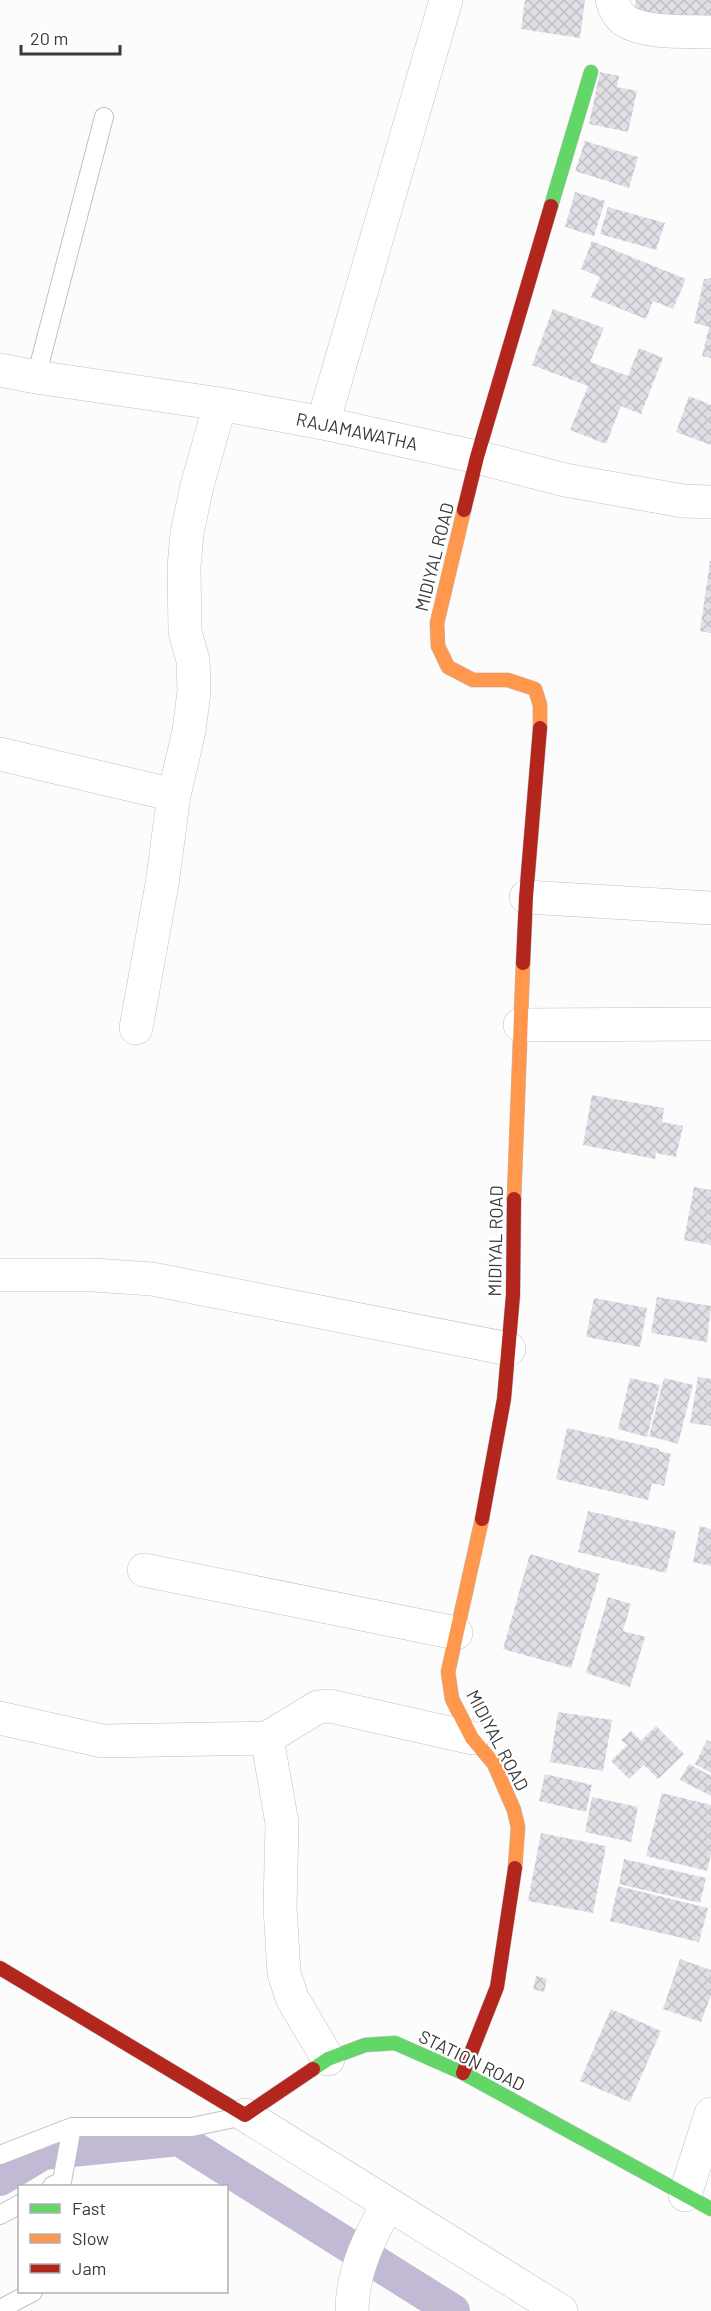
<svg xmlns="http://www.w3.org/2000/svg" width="711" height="2311" viewBox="0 0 711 2311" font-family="Barlow,sans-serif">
	<defs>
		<pattern id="building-cross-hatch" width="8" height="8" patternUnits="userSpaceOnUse" patternTransform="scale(1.5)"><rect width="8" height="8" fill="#e1dee6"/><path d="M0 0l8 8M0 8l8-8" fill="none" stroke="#c2bfc6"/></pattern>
	</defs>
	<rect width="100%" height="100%" fill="#fcfcfd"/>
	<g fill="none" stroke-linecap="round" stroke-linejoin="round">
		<path stroke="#c2bad4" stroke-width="34" d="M0,2179l43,-26 136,-14 274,172"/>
	</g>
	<path fill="url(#building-cross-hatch)" d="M525,0h60l-5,38 -59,-9z
		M636,0h75v26l-77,-16z
		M600,72l19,4 -2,11 20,4 -9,41 -39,-8z
		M585,141l53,16 -9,31 -54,-17z
		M575,192l30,9 -11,35 -29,-9z
		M608,207l57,16 -9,27 -56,-16z
		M592,241l94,38 -13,30 -20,-8 -7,18 -55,-22 9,-20 -19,-8z
		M711,278v80l-9,-2 7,-29 -15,-4 10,-44z
		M553,309l51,19 -14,34 38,14 11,-28 24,10 -22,56 -20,-8 -15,38 -36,-14 18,-44 -56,-21z
		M689,396l22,9v40l-35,-13z
		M710,561h1v72l-11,-2z
		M592,1095l72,13 -2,14 21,4 -7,31 -20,-4 -1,6 -72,-14z
		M694,1187l17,3v55l-27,-5z
		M657,1297l54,9 -4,36 -56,-9z
		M594,1298l53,10 -7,39 -54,-10z
		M698,1377l13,2v47l-21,-3z
		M630,1378l30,7 -13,52 -29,-8z
		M664,1378l29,7 -15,59 -29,-8z
		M567,1428l92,21v2l12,3 -7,32 -12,-3 -4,17 -92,-21z
		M588,1511l88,20 -10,42 -88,-21z
		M700,1526l11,3v37l-18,-4z
		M530,1554l70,20 -29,94 -68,-19z
		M608,1597l23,7 -8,27 22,6 -15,50 -44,-14z
		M558,1712l54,8 -9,51 -53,-9z
		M656,1726l28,28 -26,25 -14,-14 -15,14 -18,-18 16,-16 -6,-5 10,-9 10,10z
		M707,1740l4,2v31l-16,-9z
		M689,1764l22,12v20l-31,-16z
		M545,1774l47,11 -6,27 -47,-11z
		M662,1793l49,12v49l-4,17 -61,-15z
		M592,1797l46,10 -7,35 -46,-10z
		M541,1833l65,13 -13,67 -65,-12z
		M624,1859l82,19 -6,25 -81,-19z
		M618,1886l90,22 -9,34 -89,-21z
		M680,1959l31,11v25l-10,27 -38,-13z
		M536,1976l11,3 -3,13 -11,-3z
		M611,2009l50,22 -31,71 -50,-21z"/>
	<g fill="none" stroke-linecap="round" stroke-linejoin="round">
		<g stroke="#c1c1c2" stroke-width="20">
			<path id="lane" d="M36,377l68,-260
				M0,2155l72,-28h120l52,-11
				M52,2186l10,-5 10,-54
				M0,2215l20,-11
				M0,2309l33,-17"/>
		</g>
		<g stroke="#c1c1c2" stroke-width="34">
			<path id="street" d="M612,0c2,7 6,15 12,20 20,14 63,11 87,12
				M0,370l36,7 184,27 103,19 154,34 88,23 118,21 28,1
				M323,423l123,-423
				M0,754l174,41
				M526,897l185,11
				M520,1025l191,-1
				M136,1028l26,-144 12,-89 15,-64 5,-39 -1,-32 -8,-28 -1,-65 3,-34 10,-47 23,-82
				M0,1275h93l59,4 357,70
				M144,1570l312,63
				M0,1718l102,23 165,-3 15,85 -2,84 4,66 8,25 36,61
				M267,1738l51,-31 12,-1 142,32
				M245,2115l316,196
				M685,2195l26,-81
				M352,2311c0,-39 17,-72 35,-106"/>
		</g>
		<g stroke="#c1c1c2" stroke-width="15">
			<path id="fast" d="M551,206l40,-134
				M313,2069l15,-10 37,-14 30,-2 68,30 248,136"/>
		</g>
		<g stroke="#c1c1c2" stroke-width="15">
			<path id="slow" d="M464,510l-27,113 1,23 10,21 25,13h35l27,9 5,16v23
				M514,1199l9,-236
				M482,1519l-34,153 4,27 20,39 22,26 20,46 4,17 -3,41"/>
		</g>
		<g stroke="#c1c1c2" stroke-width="15">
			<path id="jam" d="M464,510l13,-53 74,-251
				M523,963l3,-66 14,-169
				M482,1519l22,-120 9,-104 1,-96
				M0,1968l245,147 68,-46
				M463,2073l34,-86 18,-119"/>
		</g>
		<use href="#lane" stroke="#fff" stroke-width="18"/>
		<use href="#street" stroke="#fff" stroke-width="33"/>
		<use href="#fast" stroke="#63d668" stroke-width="14"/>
		<use href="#slow" stroke="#ff974d" stroke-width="14"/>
		<use href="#jam" stroke="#b3261e" stroke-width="14"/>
	</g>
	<g text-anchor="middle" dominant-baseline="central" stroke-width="4.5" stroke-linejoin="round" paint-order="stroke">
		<g font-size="18" fill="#39393b" stroke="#fff">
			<text transform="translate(357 431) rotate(12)">RAJAMAWATHA</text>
			<text transform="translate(434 557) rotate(-76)">MIDIYAL ROAD</text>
			<text transform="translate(495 1241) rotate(-89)">MIDIYAL ROAD</text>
			<text transform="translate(498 1740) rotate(62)">MIDIYAL ROAD</text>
			<text transform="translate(472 2060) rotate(26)">STATION ROAD</text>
		</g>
	</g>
	<rect x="18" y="2185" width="210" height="108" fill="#ffffff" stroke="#b0b0b1" stroke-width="1.5"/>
	<rect x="30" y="2204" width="30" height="9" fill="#63d668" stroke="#b0b0b1" stroke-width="1.5"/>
	<text x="72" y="2215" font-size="18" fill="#39393b">Fast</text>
	<rect x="30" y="2234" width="30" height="9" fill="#ff974d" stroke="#b0b0b1" stroke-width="1.5"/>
	<text x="72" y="2245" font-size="18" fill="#39393b">Slow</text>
	<rect x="30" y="2264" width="30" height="9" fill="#b3261e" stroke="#b0b0b1" stroke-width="1.5"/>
	<text x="72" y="2275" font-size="18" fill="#39393b">Jam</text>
	<path d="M21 45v9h99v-9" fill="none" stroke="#39393b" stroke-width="3"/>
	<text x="30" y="45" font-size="18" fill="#39393b" stroke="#ffffff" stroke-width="4.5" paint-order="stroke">20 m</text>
</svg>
